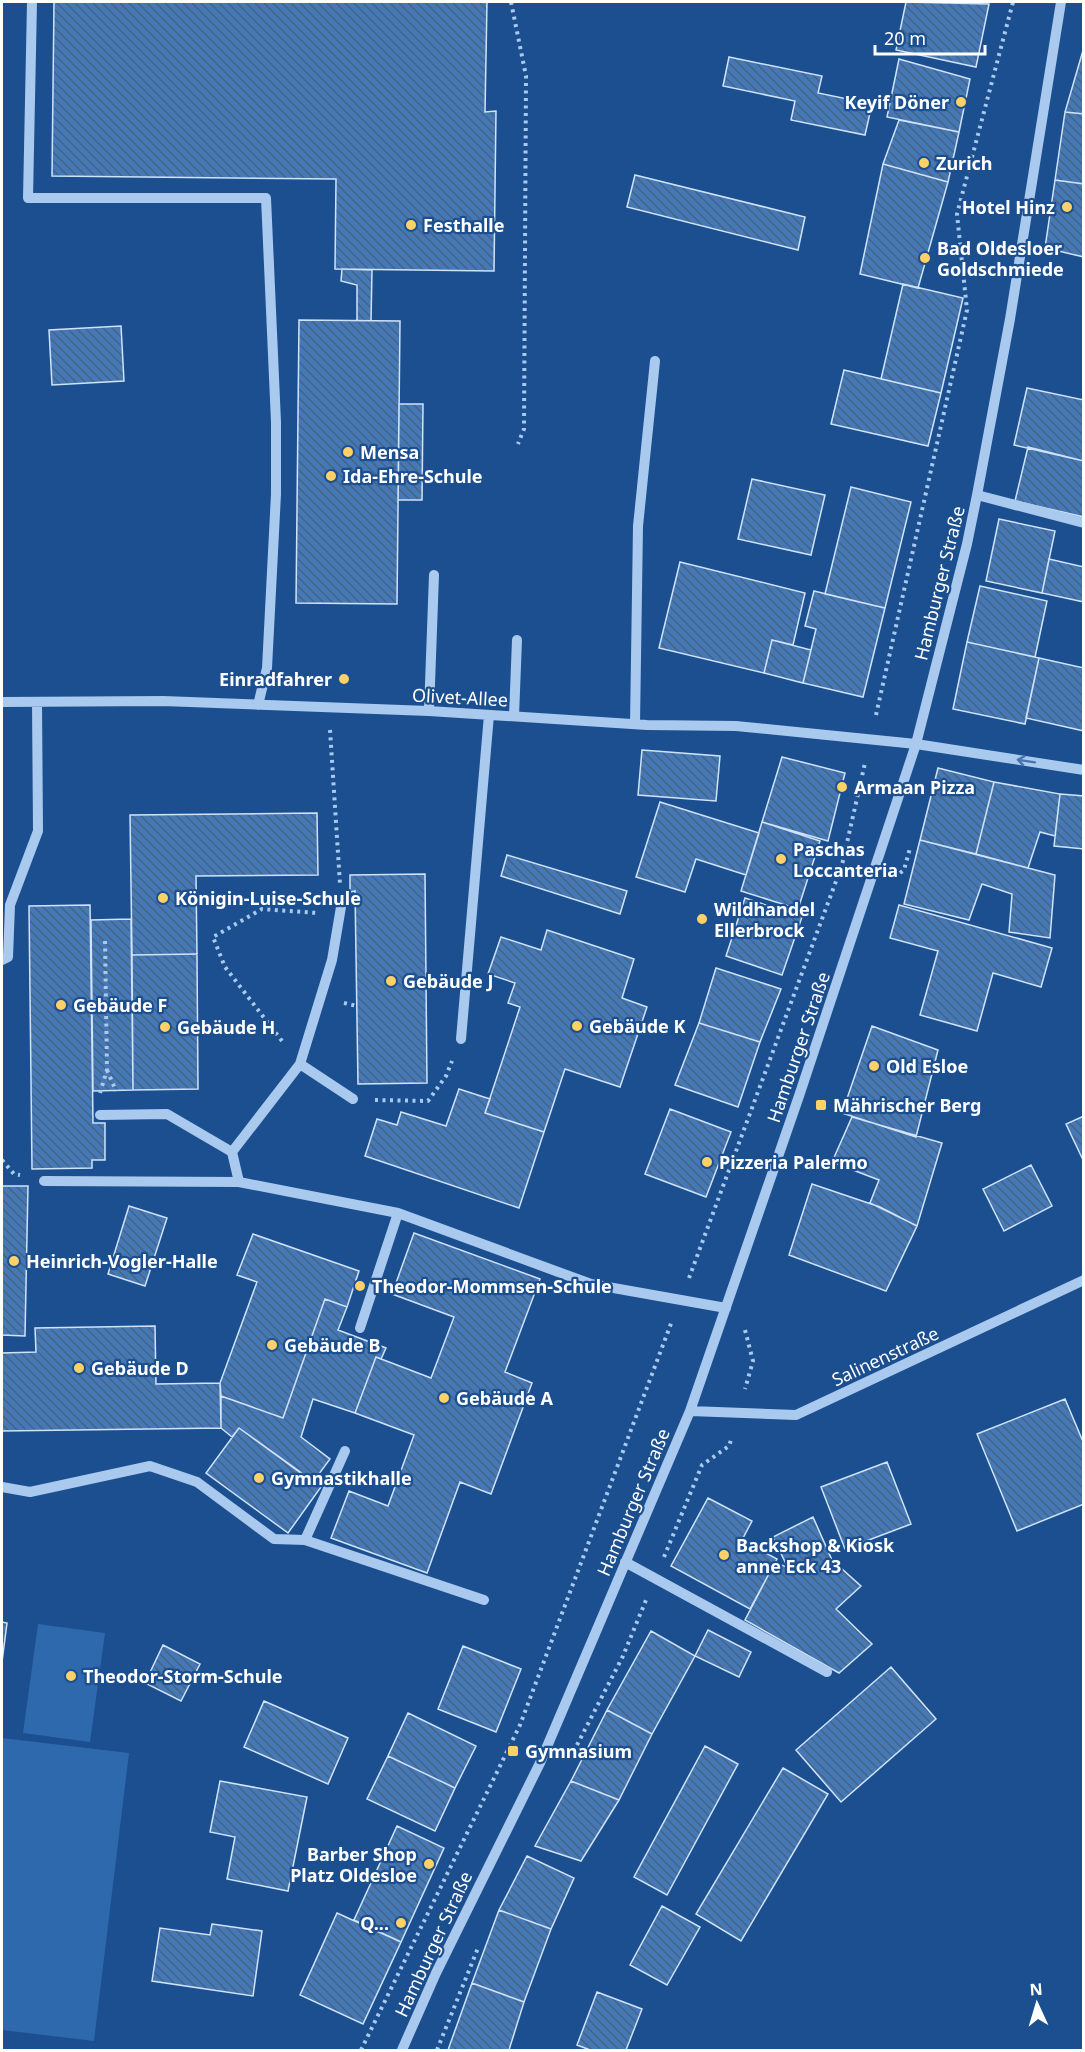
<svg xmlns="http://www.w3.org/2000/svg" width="1085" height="2052" viewBox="0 0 1085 2052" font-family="'Noto Sans',sans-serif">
	<defs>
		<pattern id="building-back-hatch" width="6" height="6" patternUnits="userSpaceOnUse" patternTransform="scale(1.5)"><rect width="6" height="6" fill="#4478b7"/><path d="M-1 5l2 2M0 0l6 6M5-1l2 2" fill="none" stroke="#486282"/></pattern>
	</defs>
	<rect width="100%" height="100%" fill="#1b4f8f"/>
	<path fill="#2e69ad" d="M38,1624l67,9 -15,109 -67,-9z
		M2,1738l127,15 -35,288 -92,-11z"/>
	<path fill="url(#building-back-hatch)" stroke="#cfe3fa" stroke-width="1.5" d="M54,2h433l-2,110 11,-1 -2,160 -159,-2 1,-90 -284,-3z
		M906,2l83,2 -13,63 -80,-17z
		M1084,47v67l-19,-2z
		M729,57l93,19 -4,17 54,11 -7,31 -74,-15 4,-19 -72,-15z
		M899,59l71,20 -11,53 -72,-15z
		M1065,112l19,2v70l-29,-4z
		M899,120l60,12 -11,50 -65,-18z
		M883,164l65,18 -30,106 -58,-14z
		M635,175l170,42 -7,33 -171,-43z
		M1055,180l29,4v73l-39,-9z
		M342,269l30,1 -1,51h-14v-36l-16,-4z
		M903,284l60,14 -22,95 -60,-14z
		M299,320l101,1 -3,283 -101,-1z
		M121,326l3,55 -72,4 -3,-55z
		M844,370l97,23 -13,53 -97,-22z
		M1027,388l57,12v61l-70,-16z
		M399,404h24l-1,96h-24z
		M1028,447l56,14v56l-69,-16z
		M752,479l73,16 -14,60 -73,-16z
		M851,487l60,15 -26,106 -60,-14z
		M999,519l56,12 -13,62 -56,-12z
		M1049,559l35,8v35l-42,-9z
		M680,562l125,31 -12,52 -21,-5 -8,33 -105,-25z
		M980,586l67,15 -12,56 -68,-15z
		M814,591l71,17 -22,89 -60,-14 13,-54 -11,-3z
		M772,640l39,10 -8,33 -39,-10z
		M967,642l72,16 -14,66 -72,-15z
		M1039,658l45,10v63l-58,-13z
		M642,750l78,6 -4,45 -78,-6z
		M782,757l63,16 -17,68 -66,-19z
		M938,768l56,14 -18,72 -56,-14z
		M994,782l66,12 -5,42 -15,-4 -12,36 -52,-14z
		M1060,794l24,2v53l-30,-3z
		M660,802l99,31 -13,42 -50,-16 -11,33 -49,-15z
		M317,813l1,62 -122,1 1,78 -65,1 -2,-140z
		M762,822l58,19 -22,68 -57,-18z
		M920,840l135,35 -5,63 -41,-6 3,-38 -30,-10 -13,36 -65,-16z
		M507,855l120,36 -7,23 -119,-38z
		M425,874l2,209 -69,1 -3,-193 -5,1v-17z
		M745,898l57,19 -20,58 -56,-19z
		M90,905l3,218h12v37h-13v8l-60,1 -3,-263z
		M899,905l153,43 -11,39 -48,-14 -16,58 -57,-16 18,-64 -48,-13z
		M131,919l2,171 -40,1 -2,-171z
		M547,930l87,29 -12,39 25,9 -27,80 -55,-18 -21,63 -59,-19 35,-106 -12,-4 7,-20 -27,-9 13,-37 40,13z
		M197,954l1,135 -65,1 -1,-135z
		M716,968l65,21 -21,53 -61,-19z
		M699,1023l61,19 -22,65 -63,-22z
		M872,1026l66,24 -22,87 -74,-24z
		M459,1089l31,10 -5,14 59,19 -25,76 -154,-52 12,-37 20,6 4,-13 45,14z
		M670,1109l61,23 -25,65 -61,-23z
		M1084,1116v46l-18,-38z
		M852,1117l90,26 -25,83 -47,-23 9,-23 -47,-18z
		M1031,1165l21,41 -48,25 -21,-42z
		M812,1184l68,23 37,19 -31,65 -97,-36z
		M2,1186h26l-3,150 -23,-1z
		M129,1206l38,12 -22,68 -37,-12z
		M414,1233l126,46 -35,93 27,11 -41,111 -31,-12 -33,91 -96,-35 18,-47 39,15 26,-71 -59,-22 21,-56 55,21 23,-61 -62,-23z
		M253,1234l106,37 -12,36 -22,-8 -42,119 -62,-22 -1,-13 37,-101 -20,-7z
		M325,1299l22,8 -9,23 48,18 -5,11 -5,-2 -21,56 -42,-14 -12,38 29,22 -17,23 -74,-54 -7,9 -11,-9v-32l62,22z
		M155,1326l1,58 64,-1 1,45 -219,3v-78l34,-1 -1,-24z
		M1065,1399l19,45v60l-67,27 -40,-97z
		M239,1428l82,59 -33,46 -82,-60z
		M887,1462l24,62 -66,25 -24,-62z
		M708,1498l44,23 -10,19 35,19 -27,50 -79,-43z
		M813,1517l19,43 29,26 -25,23 36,35 -33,29 -94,-53 30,-58 13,6 -15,-31z
		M2,1622l5,1 -5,39z
		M708,1630l43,22 -12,25 -44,-21z
		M651,1631l44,25 -43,78 -45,-24z
		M163,1645l37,19 -19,37 -36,-18z
		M463,1646l58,23 -25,63 -58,-23z
		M891,1667l45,52 -95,83 -45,-52z
		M264,1701l84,37 -20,46 -84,-37z
		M607,1710l45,24 -33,66 -48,-19z
		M408,1713l68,33 -21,42 -67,-32z
		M705,1746l33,18 -71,131 -33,-18z
		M388,1756l67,32 -20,43 -68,-32z
		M783,1768l45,26 -87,147 -45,-27z
		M220,1781l87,16 -19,94 -61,-12 8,-42 -25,-5z
		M571,1781l48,19 -38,61 -46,-15z
		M397,1826l47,22 -43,94 -47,-22z
		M527,1856l47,22 -23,51 -52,-19z
		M662,1906l38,21 -33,58 -37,-20z
		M499,1910l52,19 -27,73 -52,-19z
		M337,1913l64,29 -38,82 -63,-29z
		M212,1924l50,7 -9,65 -101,-15 8,-53 50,7z
		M472,1983l52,19 -15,48h-61z
		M597,1992l45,17 -16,41h-36l-13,-5z"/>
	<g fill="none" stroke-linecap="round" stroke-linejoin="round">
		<path stroke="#a9c9ee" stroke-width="4" stroke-dasharray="3 4.5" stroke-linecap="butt" d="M511,2l15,74 -2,353 -6,15
			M876,715l91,-405 -10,-96 56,-212
			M330,730l10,154
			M900,873l4,-3 6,-22
			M344,1003l13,3
			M282,1041l-57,-74 -12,-30 49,-28 55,4
			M107,1070l9,21
			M100,1093l7,-23 -2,-131
			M375,1100l53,1 18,-25 6,-15
			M2,1160l12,14 6,1
			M689,1278l153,-413 23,-102
			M745,1330l8,31 -8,28
			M664,1557l38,-92 27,-19 3,-9
			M577,1745l46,-89 23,-56
			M361,2050l159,-325 152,-404
			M437,2050l41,-102"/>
		<path stroke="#a9c9ee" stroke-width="10" d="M32,2l-4,196h238l10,224v72l-9,174 -9,37
			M977,495l107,28
			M2,702l161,-1 266,10 218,14 89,1 180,18 168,26
			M429,711l5,-136
			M514,716l3,-76
			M635,724l3,-198 17,-165
			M2,960l6,-3 2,-52 28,-74 -1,-129
			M461,1039l28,-324
			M300,1064l53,35
			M100,1115l67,-1 65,38
			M44,1181l195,1 159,31 193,71 135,24
			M239,1182l-7,-30 68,-88 32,-104 9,-53
			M360,1328l38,-115
			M690,1411l106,4 288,-135
			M345,1451l-40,89 179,60
			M2,1487l28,5 120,-26 47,16 77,57 31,1
			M625,1562l202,110
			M402,2050l34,-77 104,-210 150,-352 109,-315 117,-352 51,-200 10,-49 33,-176 51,-317"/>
	</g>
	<defs><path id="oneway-shaft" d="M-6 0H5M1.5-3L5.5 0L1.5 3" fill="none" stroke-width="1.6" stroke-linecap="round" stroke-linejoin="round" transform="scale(1.5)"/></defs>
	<use stroke="#4674ac" href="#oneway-shaft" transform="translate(1026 761) rotate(-171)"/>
	<g fill="#ffd166" stroke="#1b4f8f" stroke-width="2">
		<circle cx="961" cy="102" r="6"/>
		<circle cx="924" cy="163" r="6"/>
		<circle cx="1067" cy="207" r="6"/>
		<circle cx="411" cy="225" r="6"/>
		<circle cx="925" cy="258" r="6"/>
		<circle cx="348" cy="452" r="6"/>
		<circle cx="331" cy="476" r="6"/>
		<circle cx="344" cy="679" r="6"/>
		<circle cx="842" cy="787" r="6"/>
		<circle cx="781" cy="859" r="6"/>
		<circle cx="163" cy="898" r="6"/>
		<circle cx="702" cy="919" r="6"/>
		<circle cx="391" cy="981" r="6"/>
		<circle cx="61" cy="1005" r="6"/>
		<circle cx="577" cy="1026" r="6"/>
		<circle cx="165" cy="1027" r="6"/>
		<circle cx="874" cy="1066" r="6"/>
		<rect x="815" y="1099" width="12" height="12" rx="3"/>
		<circle cx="707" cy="1162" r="6"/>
		<circle cx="14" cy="1261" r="6"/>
		<circle cx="360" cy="1286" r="6"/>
		<circle cx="272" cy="1345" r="6"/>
		<circle cx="79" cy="1368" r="6"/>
		<circle cx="444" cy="1398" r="6"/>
		<circle cx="259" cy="1478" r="6"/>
		<circle cx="724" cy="1555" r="6"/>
		<circle cx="71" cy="1676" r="6"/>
		<rect x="507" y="1745" width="12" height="12" rx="3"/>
		<circle cx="429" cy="1864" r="6"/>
		<circle cx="401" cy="1923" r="6"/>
	</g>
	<g text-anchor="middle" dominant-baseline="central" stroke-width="4.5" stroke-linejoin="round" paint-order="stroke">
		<g font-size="18" font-weight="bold" fill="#fff" stroke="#1b4f8f" text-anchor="start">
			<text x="949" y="102" text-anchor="end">Keyif Döner</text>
			<text x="936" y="163">Zurich</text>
			<text x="1055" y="207" text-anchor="end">Hotel Hinz</text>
			<text x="423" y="225">Festhalle</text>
			<text x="937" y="248">Bad Oldesloer<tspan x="937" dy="21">Goldschmiede</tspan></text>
			<text x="360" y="452">Mensa</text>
			<text x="343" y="476">Ida-Ehre-Schule</text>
			<text x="332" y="679" text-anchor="end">Einradfahrer</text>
			<text x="854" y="787">Armaan Pizza</text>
			<text x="793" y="849">Paschas<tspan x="793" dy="21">Loccanteria</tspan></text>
			<text x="175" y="898">Königin-Luise-Schule</text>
			<text x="714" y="909">Wildhandel<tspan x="714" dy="21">Ellerbrock</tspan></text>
			<text x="403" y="981">Gebäude J</text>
			<text x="73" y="1005">Gebäude F</text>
			<text x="589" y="1026">Gebäude K</text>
			<text x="177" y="1027">Gebäude H</text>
			<text x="886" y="1066">Old Esloe</text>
			<text x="833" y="1105">Mährischer Berg</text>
			<text x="719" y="1162">Pizzeria Palermo</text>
			<text x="26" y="1261">Heinrich-Vogler-Halle</text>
			<text x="372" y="1286">Theodor-Mommsen-Schule</text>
			<text x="284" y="1345">Gebäude B</text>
			<text x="91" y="1368">Gebäude D</text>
			<text x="456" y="1398">Gebäude A</text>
			<text x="271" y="1478">Gymnastikhalle</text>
			<text x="736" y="1545">Backshop &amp; Kiosk<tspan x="736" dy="21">anne Eck 43</tspan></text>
			<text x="83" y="1676">Theodor-Storm-Schule</text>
			<text x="525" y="1751">Gymnasium</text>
			<text x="417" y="1854" text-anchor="end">Barber Shop<tspan x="417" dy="21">Platz Oldesloe</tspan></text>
			<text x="389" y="1923" text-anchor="end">Q...</text>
		</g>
		<g font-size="18" fill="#fff" stroke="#1b4f8f">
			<text transform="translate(939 583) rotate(-76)">Hamburger Straße</text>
			<text transform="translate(460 697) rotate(3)">Olivet-Allee</text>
			<text transform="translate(798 1047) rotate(-71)">Hamburger Straße</text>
			<text transform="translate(885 1356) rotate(-25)">Salinenstraße</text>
			<text transform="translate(633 1502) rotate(-67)">Hamburger Straße</text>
			<text transform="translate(433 1944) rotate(-65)">Hamburger Straße</text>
		</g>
	</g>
	<rect width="1085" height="2052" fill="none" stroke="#ffffff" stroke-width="6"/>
	<g transform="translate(1037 2004) rotate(356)" stroke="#1b4f8f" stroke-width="4.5" paint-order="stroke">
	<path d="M0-4.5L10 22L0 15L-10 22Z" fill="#ffffff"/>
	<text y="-9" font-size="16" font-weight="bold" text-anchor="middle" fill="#ffffff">N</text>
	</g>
	<path d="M875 45v9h110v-9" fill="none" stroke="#ffffff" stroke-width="3"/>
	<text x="884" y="45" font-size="18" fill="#ffffff" stroke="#1b4f8f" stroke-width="4.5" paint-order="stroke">20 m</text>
</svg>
